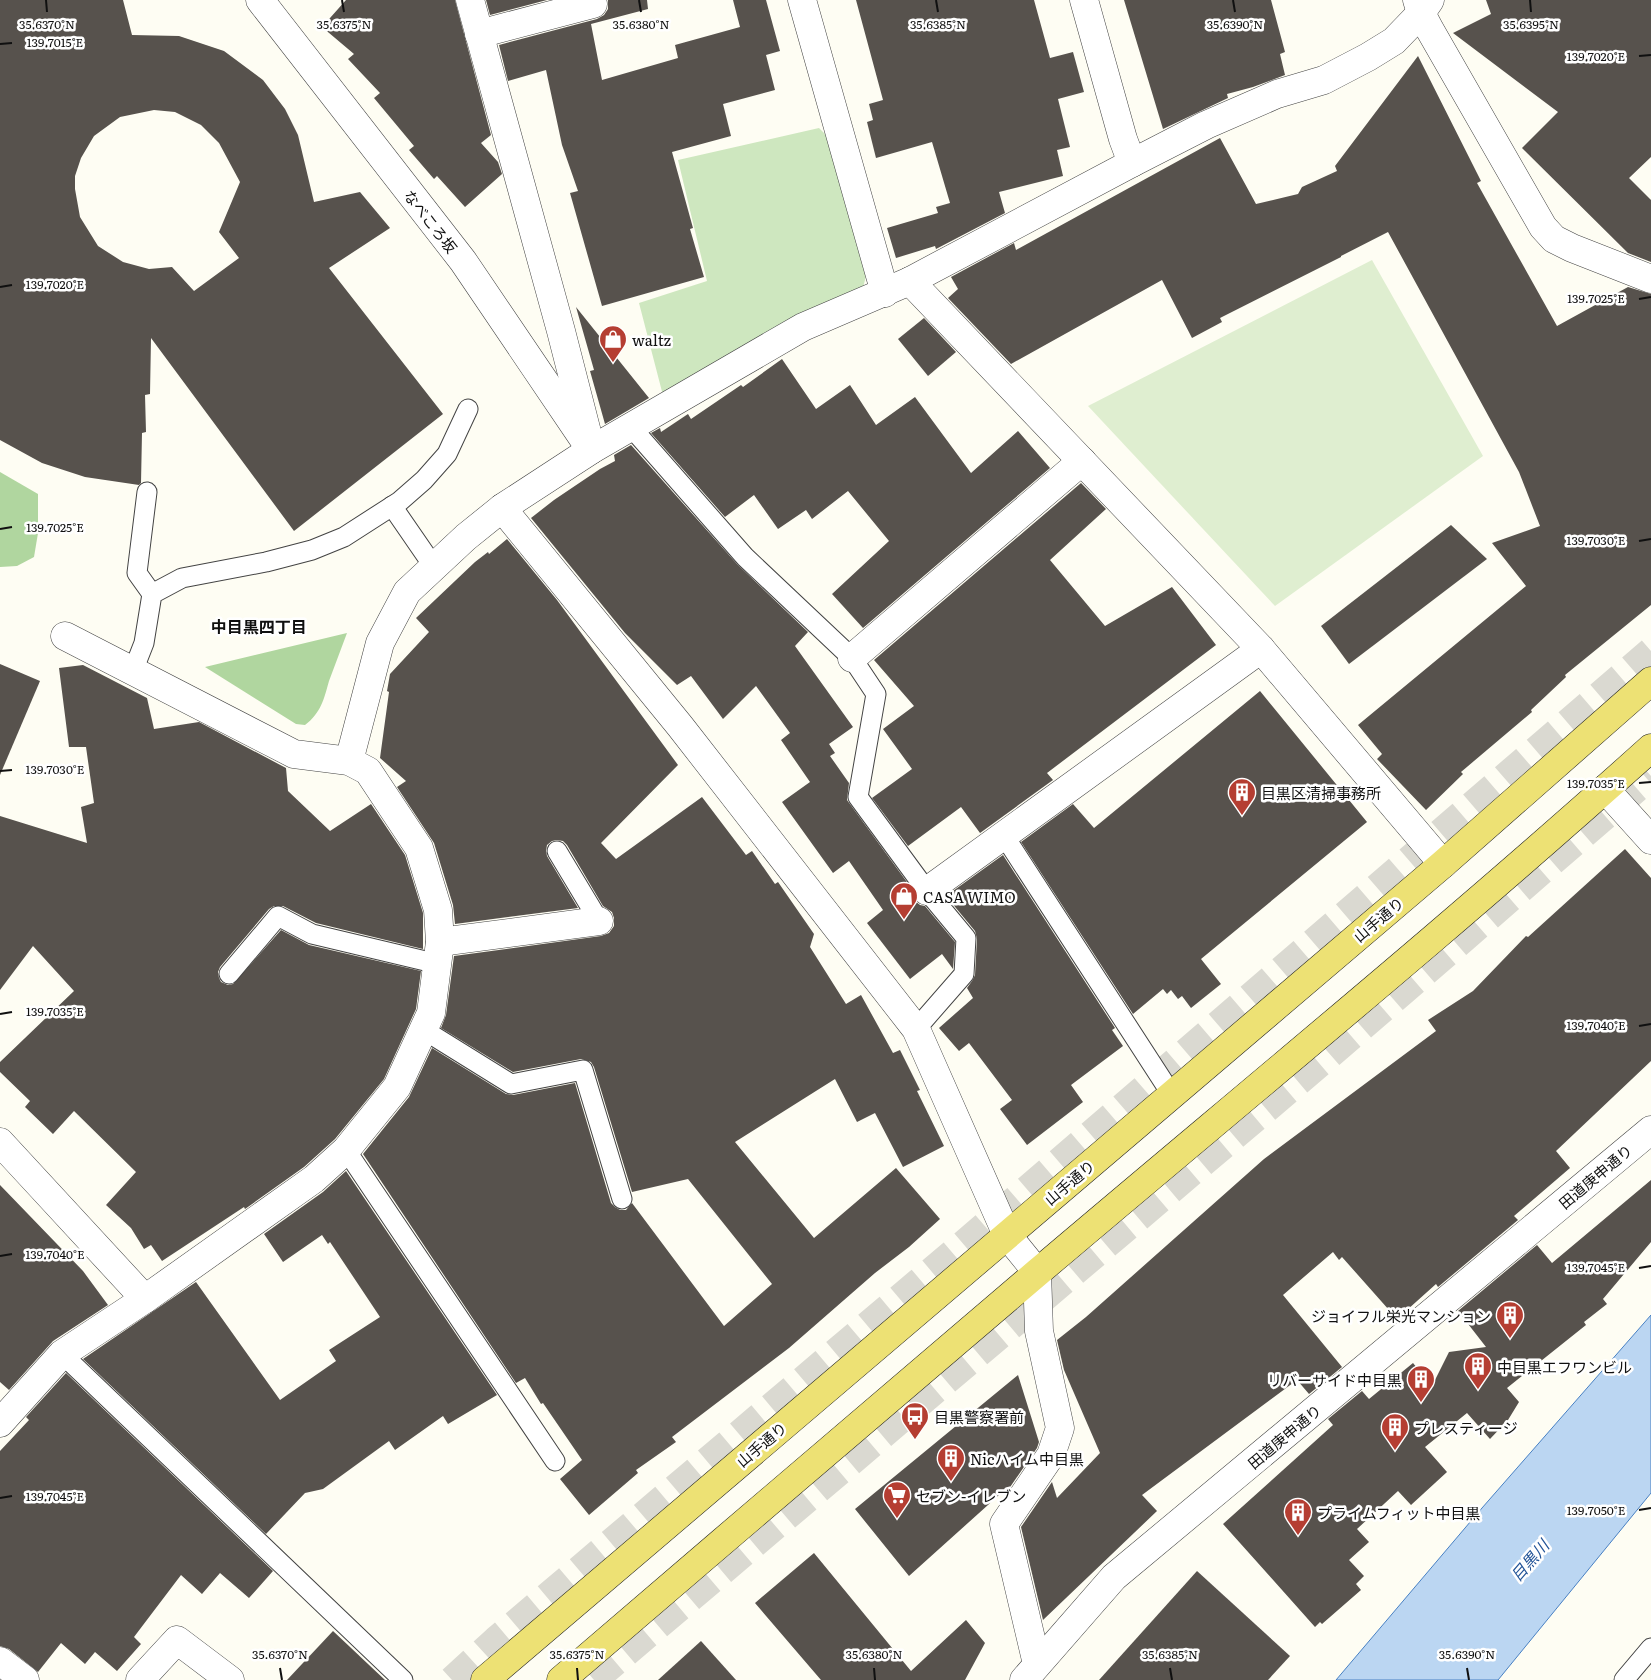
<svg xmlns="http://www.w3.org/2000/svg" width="1651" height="1680" viewBox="0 0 1651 1680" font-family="Literata,'Noto Sans JP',serif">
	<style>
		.green { fill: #cee7bf }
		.forest { fill: #b0d69f }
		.pitch { fill: #dfeed0 }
		.water { fill: #bbd6f2; stroke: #4880c3 }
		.building { fill: #57524d; fill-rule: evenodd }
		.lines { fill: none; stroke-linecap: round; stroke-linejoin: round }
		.motorway-tunnel { stroke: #dad9d1; stroke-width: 28; stroke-dasharray: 28 14; stroke-linecap: butt }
		.service-casing { stroke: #434343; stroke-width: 21 }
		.minor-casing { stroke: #434343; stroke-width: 29 }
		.tertiary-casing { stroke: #434343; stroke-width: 29 }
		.primary-casing { stroke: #212121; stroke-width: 29 }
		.service { stroke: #fff; stroke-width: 19 }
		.minor { stroke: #fff; stroke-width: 28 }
		.tertiary { stroke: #fff; stroke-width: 28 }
		.primary { stroke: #ede174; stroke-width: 28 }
		.ticks { fill: none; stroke: #101010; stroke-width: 2 }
		.labels { text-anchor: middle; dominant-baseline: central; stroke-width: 5; stroke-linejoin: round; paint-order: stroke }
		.street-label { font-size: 15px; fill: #101010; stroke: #fff }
		.poi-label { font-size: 15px; fill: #101010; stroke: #fff; text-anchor: start }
		.neighbourhood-label { font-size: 16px; font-weight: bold; fill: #101010; stroke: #fff }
		.water-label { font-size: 16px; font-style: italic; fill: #225498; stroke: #fff }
		.ticks-label { font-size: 12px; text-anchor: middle; fill: #101010; stroke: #fff; stroke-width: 5; stroke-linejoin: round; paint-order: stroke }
	</style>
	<rect width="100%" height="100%" fill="#fefdf3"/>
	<path class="green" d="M819,128L836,145L866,276L862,292L666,407L639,303L707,281L678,160Z"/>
	<g class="forest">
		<path d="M0,472L38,494V533L34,557L17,566L0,567Z"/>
		<path d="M347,633C341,649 335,665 329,681C324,699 321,713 305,725L296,724L205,667Z"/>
	</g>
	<path class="pitch" d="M1372,260L1483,456L1275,606L1088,406Z"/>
	<path class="water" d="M1651,1315V1493L1498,1680H1336L1482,1508Z"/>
	<g class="building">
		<path d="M0,0H123L132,35L179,36L224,51L263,80L285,109L298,135L314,202L360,192L390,228L329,268L443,414L294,531L151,338L150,394L145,395L146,432L142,433L141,483L139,485L85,477L42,463L0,440ZM154,110L175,112L201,125L219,143L240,182L219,232L239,258L194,291L172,267L149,269L123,262L98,246L80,217L75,189V176L81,158L94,136L120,117Z"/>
		<path d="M346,0H455L491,135L481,143L498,162L502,174L465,207L437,176L434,179L409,150L414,146L374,98L380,93L348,59L354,54L322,27Z"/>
		<path d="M486,0H547L490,15Z"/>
		<path d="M608,0H647L648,9L591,24L602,80L678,58L675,45L740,27L733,0H766L780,51L766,55L775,90L723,104L731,136L672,152L693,228L690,229L704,277L602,306L570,193L578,191L562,145L546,70L508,81L499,45L597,19L604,15L608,9Z"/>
		<path d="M856,0H1034L1050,58L1073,52L1084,92L1058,99L1070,147L1057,150L1063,176L999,192L1005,213L936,249L935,246L896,258L887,228L938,213L936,207L950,203L932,142L876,158L867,122L873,120L869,104L883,100Z"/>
		<path d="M1124,0H1271L1285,52L1280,54L1285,75L1253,87L1227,94L1228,98L1163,129Z"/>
		<path d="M1486,0H1651V157L1629,178L1651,200V262L1628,253L1522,148L1558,112L1453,33L1491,14Z"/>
		<path d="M1418,56L1481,181L1477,183L1557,326L1628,287L1651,294V605L1565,675L1566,677L1531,710L1532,712L1461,772L1463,774L1426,810L1377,759L1382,754L1358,725L1526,586L1492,543L1540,526L1519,472L1388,232L1341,256V257L1220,318L1222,322L1192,338L1162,280L1011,364L948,298L958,289L951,277L1014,243L1016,250L1220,138L1256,204L1298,194L1302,187L1337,171L1335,166Z"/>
		<path d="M576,307L649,398L605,424L590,371L594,370Z"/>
		<path d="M924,318L956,352L928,376L898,339Z"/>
		<path d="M782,359L816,409L850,385L876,425L915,397L971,473L1018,431L1050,468L863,628L832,594L889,541L848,491L812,519L806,510L778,529L754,495L725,517L651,433L660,428L661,432L688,414L691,419L741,385L743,387Z"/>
		<path d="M631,445L737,564L808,632L795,646L853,727L829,744L835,753L830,756L849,783L847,800L912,889L915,901L920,905L925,906L955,942L953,969L942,954L910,979L867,923L883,910L849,861L833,873L782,802L810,782L781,740L790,733L756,686L723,719L691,676L677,685L625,633L531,518L554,500L600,469L615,461L614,455Z"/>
		<path d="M1081,483L1106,509L1050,560L1105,626L1172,587L1216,645L1047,773L1053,780L980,833L961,807L908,846L872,798L912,769L883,729L914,706L874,660Z"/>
		<path d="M1451,525L1487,559L1349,664L1321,626Z"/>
		<path d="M507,539L557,600L678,765L601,843L616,859L702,797L746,855L752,851L775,884L778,882L814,934L810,947L846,1004L861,995L893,1053L900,1050L920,1090L917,1091L944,1146L903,1167L875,1113L857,1122L835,1079L735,1142L814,1238L896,1168L940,1219L909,1247L875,1273L789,1348L672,1437L676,1442L636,1470L638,1473L589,1515L560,1479L582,1460L543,1403L541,1404L525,1378L516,1383L363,1154L409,1097L432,1048L506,1094L513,1095L575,1083L611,1203L615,1207L620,1210H626L632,1203L724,1326L772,1284L688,1179L632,1192L594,1067L591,1062L581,1059L513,1072L441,1028L446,1015L454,956L601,936L609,933L614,926V918L612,912L603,906L567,845L563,841L557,840L552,841L547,845L546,851L547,856L578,908L455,924L453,905L434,843L397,787L406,781L380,758L389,692L387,691L390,674L429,632L416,618L475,562L488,552L489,554Z"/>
		<path d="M0,664L40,681L0,775Z"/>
		<path d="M83,665L147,698L154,729L199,722L286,768L288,791L330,831L371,804L405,855L423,913V949L316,923L283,906H274L269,909L220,967L218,972L219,978L221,982L228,985L233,984L281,930L309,945L421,971L416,1009L384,1079L335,1139L304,1167L245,1209L244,1207L162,1261L151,1245L144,1249L131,1228L106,1205L136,1172L74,1111L53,1134L25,1107L30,1101L0,1072V1062L74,991L33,946L0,990V816L87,843L81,807L94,803L86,747H69L59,668Z"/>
		<path d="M1260,691L1367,822L1201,959L1221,984L1191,1008L1182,996L1178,999L1171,990L1167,994L1163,989L1133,1014L1021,842L1073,804L1094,828Z"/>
		<path d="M1625,849L1651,878V1061L1556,1151L1570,1168L1514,1216L1518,1220L1438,1287L1436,1284L1397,1319L1342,1257L1339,1260L1333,1252L1283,1295L1342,1367L1309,1394L1297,1380L1142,1495L1157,1511L1043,1620L1021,1527L1052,1482L1057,1498L1100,1453L1064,1370L1057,1340L1086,1317L1264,1159L1436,1031L1428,1020L1473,991L1526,936L1528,937Z"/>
		<path d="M1003,855L1115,1028L1112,1030L1123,1046L1071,1085L1083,1102L1027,1145L1000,1109L1012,1100L969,1043L959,1051L939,1028L973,998L967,988L972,981L975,975L977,939L975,931L946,896Z"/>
		<path d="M346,1171L497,1395L448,1424L443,1416L395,1450L389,1441L323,1489L305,1493L266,1534L83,1359L196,1282L280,1400L336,1361L329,1350L380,1317L330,1242L328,1244L322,1235L283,1262L264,1234L323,1192Z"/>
		<path d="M1651,1180V1242L1603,1299L1607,1304L1584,1322L1586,1325L1507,1388L1519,1402L1508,1420L1490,1439L1467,1413L1425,1447L1447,1472L1411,1505L1398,1491L1357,1529L1369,1542L1349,1560L1364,1576L1356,1584L1361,1590L1322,1624L1320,1622L1315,1627L1223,1524L1333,1425L1328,1419L1362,1391L1369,1399L1413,1363L1432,1386L1449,1352L1486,1347L1458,1311L1537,1245L1552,1263Z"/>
		<path d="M0,1185L83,1271L108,1305L53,1341L9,1390L0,1382Z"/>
		<path d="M66,1373L273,1571L249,1598L220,1573L202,1594L181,1575L134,1637L141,1644L117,1671L95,1652L85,1664L61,1643L38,1672L9,1649L0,1646V1451L29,1420L26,1417Z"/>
		<path d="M1018,1375L1039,1442L1037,1448L1008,1490V1487L909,1576L855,1509Z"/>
		<path d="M814,1553L911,1671L966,1620L985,1643L965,1680H821L755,1603Z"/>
		<path d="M1197,1571L1290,1656L1268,1680H1099Z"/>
		<path d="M333,1631L385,1680H287Z"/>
		<path d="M701,1641L736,1680H658Z"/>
	</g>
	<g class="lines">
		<g class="motorway-tunnel">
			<path d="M452,1680L496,1640L973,1236L1651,651"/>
			<path d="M594,1680L1325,1059L1651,776"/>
		</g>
		<g class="service-casing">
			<g id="service">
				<path d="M631,427L745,557L852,658L876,694L858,797L927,891L966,938L964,974L916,1029"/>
				<path d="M147,492L137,573L152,594"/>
				<path d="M392,506L434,567"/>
				<path d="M133,671L144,643L152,594L182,578L266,562L312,550L344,537L400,501L424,480L447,454L468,409"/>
				<path d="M1003,834L1172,1095"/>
				<path d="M557,851L599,921"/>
				<path d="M229,974L278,916L312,934L438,964"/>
				<path d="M424,1030L511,1084L583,1070L622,1199"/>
				<path d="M346,1150L555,1461"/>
				<path d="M62,1354L403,1680"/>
				<path d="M1624,1680L1651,1648"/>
			</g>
		</g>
		<g class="minor-casing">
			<g id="minor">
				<path d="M470,0L561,331L591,448"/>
				<path d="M802,0L885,293"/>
				<path d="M1084,0L1123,139L1132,163"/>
				<path d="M1417,0L1421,13L1430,30L1543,227L1554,239L1572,248L1651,279"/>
				<path d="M479,34L593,4"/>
				<path d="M910,281L1261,649L1443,864"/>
				<path d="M502,508L680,726L916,1029L1007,1235L1037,1272L1039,1331L1060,1428L1051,1455L1004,1524L1037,1664"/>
				<path d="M852,658L1082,461"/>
				<path d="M349,761L380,643L407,592L466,537L502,508L591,450L803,327L910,281L1132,163L1206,125L1277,94L1324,80L1368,57L1394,41L1421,13L1430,0"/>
				<path d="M1605,789L1651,840"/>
				<path d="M927,891L1261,649"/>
				<path d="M440,942L599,921"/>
				<path d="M0,1142L145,1299"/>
				<path d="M0,1423L62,1354L145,1299L314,1179L346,1150L397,1087L431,1013L440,942L438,910L419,848L368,771L349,761L294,754L65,636"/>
				<path d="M0,1661L25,1680"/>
				<path d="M140,1680L177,1640L230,1680"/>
				<path d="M1024,1680L1114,1577L1651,1130"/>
			</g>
		</g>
		<g class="tertiary-casing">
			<path id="tertiary" d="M260,0L463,261L591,450"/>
		</g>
		<g class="primary-casing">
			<g id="primary">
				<path d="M485,1680L1443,864L1651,681"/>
				<path d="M561,1680C720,1544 878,1407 1038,1272C1243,1098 1451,928 1651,748"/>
			</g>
		</g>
		<use href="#service" class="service"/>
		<use href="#minor" class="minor"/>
		<use href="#tertiary" class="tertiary"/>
		<use href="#primary" class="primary"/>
	</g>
	<path class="ticks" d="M46,0L47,12M342,0L344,12M639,0L641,12M936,0L938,12M1233,0L1235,12M1530,0L1531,12M0,44L12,43M1639,56L1651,55M0,287L12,285M1639,299L1651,297M0,529L12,527M1639,541L1651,539M0,771L12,770M1639,783L1651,782M0,1014L12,1012M1639,1026L1651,1024M0,1256L12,1254M1639,1268L1651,1266M0,1498L12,1496M1639,1510L1651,1508M280,1668L282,1680M577,1668L578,1680M874,1668L875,1680M1170,1668L1172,1680M1467,1668L1469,1680"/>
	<defs>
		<g id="shop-pin" transform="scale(1.4375)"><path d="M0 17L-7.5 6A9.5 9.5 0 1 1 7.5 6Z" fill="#b53e32" stroke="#fff"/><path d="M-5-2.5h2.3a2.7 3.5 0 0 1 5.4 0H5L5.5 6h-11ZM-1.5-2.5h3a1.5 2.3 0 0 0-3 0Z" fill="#fff"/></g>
		<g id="building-pin" transform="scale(1.4375)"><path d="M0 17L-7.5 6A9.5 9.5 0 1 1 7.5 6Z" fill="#b53e32" stroke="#fff"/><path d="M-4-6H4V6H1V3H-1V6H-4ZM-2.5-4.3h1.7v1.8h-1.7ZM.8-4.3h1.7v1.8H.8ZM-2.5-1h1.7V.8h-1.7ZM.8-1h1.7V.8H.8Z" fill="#fff"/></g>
		<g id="bus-pin" transform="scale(1.4375)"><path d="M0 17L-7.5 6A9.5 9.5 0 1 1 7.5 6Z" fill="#b53e32" stroke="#fff"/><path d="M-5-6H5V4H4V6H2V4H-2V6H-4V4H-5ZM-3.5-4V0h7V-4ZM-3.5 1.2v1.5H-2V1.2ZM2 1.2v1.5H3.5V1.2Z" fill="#fff"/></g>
		<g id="supermarket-pin" transform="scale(1.4375)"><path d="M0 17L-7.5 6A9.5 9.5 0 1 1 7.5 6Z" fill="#b53e32" stroke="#fff"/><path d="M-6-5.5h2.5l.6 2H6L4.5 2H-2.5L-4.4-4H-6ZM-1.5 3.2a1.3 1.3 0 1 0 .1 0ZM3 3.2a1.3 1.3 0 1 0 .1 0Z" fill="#fff"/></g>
	</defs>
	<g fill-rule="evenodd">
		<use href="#shop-pin" x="613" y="339"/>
		<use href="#building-pin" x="1242" y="792"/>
		<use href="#shop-pin" x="904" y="896"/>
		<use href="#building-pin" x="1510" y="1315"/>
		<use href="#building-pin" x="1478" y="1366"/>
		<use href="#building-pin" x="1421" y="1379"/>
		<use href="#bus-pin" x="915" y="1416"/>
		<use href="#building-pin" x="1395" y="1427"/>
		<use href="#building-pin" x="951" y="1458"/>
		<use href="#supermarket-pin" x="897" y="1495"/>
		<use href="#building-pin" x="1298" y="1512"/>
	</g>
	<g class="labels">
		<g class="street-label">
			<text transform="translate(431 221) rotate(52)">なべころ坂</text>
			<text transform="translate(1378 919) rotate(-40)">山手通り</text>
			<text transform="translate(1595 1176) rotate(-40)">田道庚申通り</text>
			<text transform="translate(1069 1182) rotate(-40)">山手通り</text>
			<text transform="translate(1284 1436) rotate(-40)">田道庚申通り</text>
			<text transform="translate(761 1444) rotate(-40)">山手通り</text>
		</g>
		<g class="poi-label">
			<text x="632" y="339">waltz</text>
			<text x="1261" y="792">目黒区清掃事務所</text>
			<text x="923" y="896">CASA WIMO</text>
			<text x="1491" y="1315" text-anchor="end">ジョイフル栄光マンション</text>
			<text x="1497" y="1366">中目黒エフワンビル</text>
			<text x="1402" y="1379" text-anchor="end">リバーサイド中目黒</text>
			<text x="934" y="1416">目黒警察署前</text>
			<text x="1414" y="1427">プレスティージ</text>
			<text x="970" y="1458">Nicハイム中目黒</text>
			<text x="916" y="1495">セブン-イレブン</text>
			<text x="1317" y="1512">プライムフィット中目黒</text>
		</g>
		<g class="neighbourhood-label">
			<text x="259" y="626">中目黒四丁目</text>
		</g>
		<g class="water-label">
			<text transform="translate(1529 1560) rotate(-49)">目黒川</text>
		</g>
	</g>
	<g class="ticks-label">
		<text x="47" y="29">35.6370°N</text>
		<text x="344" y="29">35.6375°N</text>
		<text x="641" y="29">35.6380°N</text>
		<text x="938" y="29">35.6385°N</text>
		<text x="1235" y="29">35.6390°N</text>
		<text x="1531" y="29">35.6395°N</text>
		<text x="55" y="47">139.7015°E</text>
		<text x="1596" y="61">139.7020°E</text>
		<text x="55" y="289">139.7020°E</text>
		<text x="1596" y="303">139.7025°E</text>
		<text x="55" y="532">139.7025°E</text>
		<text x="1596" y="545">139.7030°E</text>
		<text x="55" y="774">139.7030°E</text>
		<text x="1596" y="788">139.7035°E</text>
		<text x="55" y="1016">139.7035°E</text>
		<text x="1596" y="1030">139.7040°E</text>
		<text x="55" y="1259">139.7040°E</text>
		<text x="1596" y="1272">139.7045°E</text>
		<text x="55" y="1501">139.7045°E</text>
		<text x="1596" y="1515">139.7050°E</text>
		<text x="280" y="1659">35.6370°N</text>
		<text x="577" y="1659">35.6375°N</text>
		<text x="874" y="1659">35.6380°N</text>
		<text x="1170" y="1659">35.6385°N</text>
		<text x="1467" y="1659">35.6390°N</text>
	</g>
</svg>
